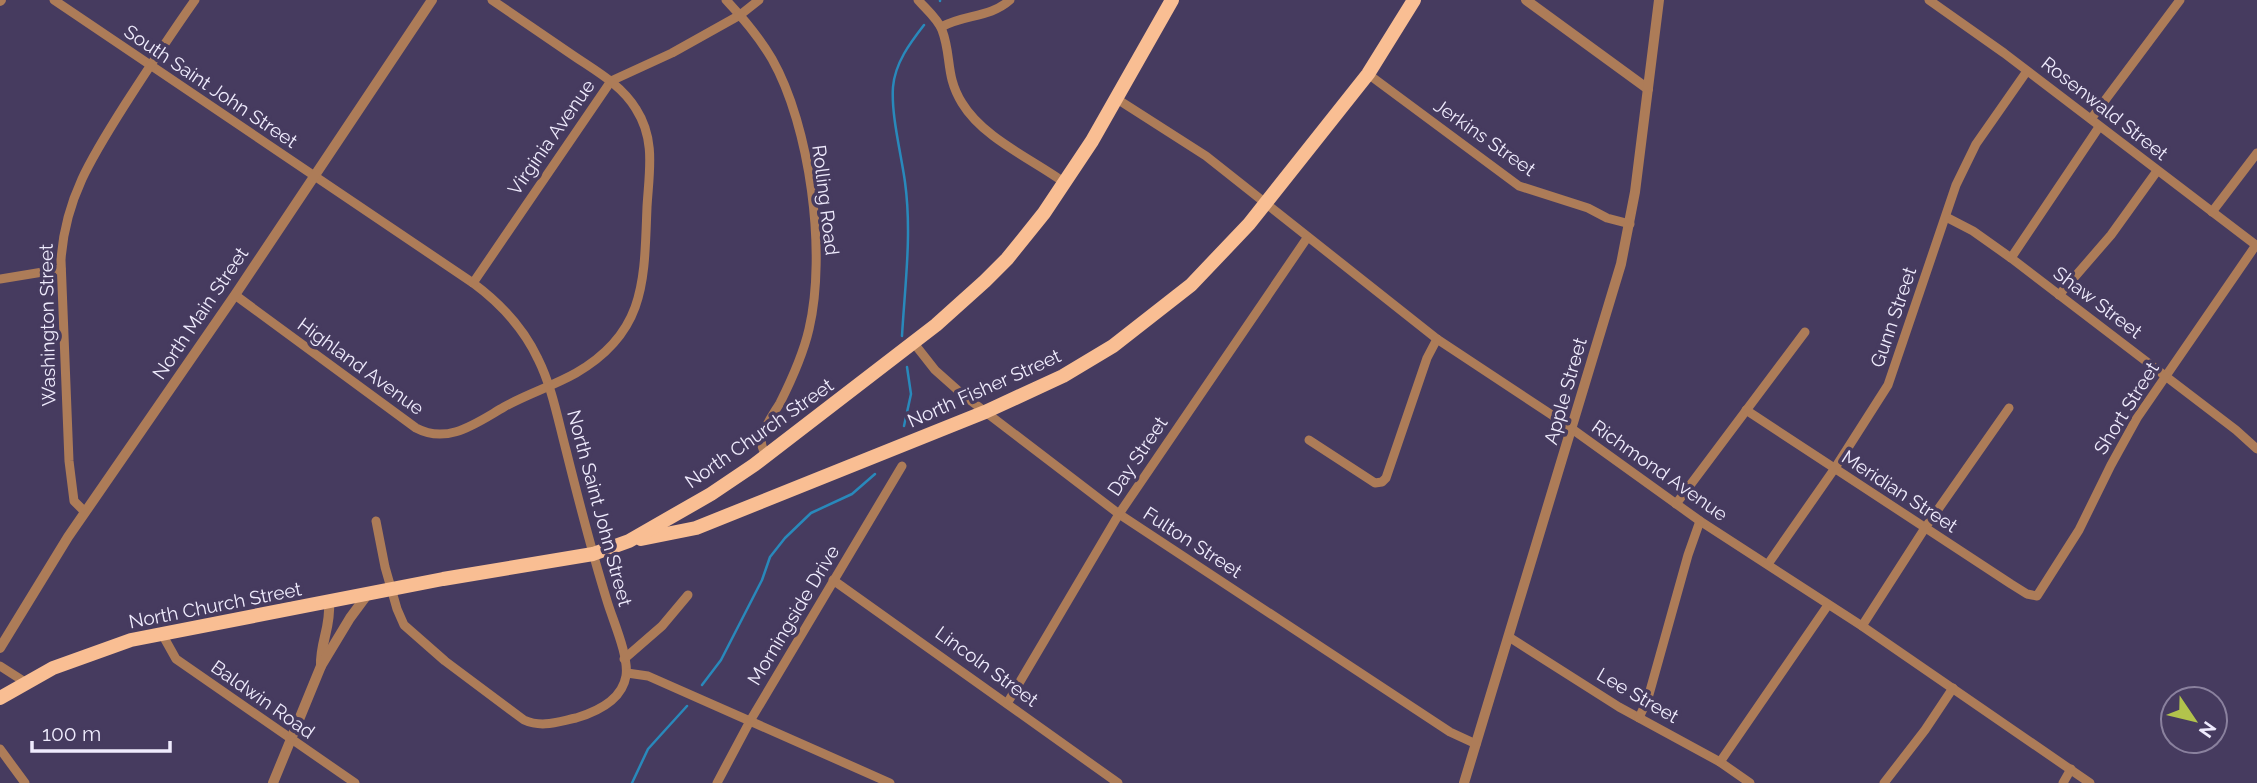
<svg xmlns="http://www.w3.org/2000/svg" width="2257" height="783" viewBox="0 0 2257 783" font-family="Raleway,sans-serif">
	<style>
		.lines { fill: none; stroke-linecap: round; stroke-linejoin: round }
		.stream { stroke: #2989bb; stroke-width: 2.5 }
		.minor { stroke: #ad7c58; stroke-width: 9 }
		.tertiary { stroke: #ad7c58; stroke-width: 10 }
		.primary { stroke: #f9be93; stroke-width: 14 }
		.labels { text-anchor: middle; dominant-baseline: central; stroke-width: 7; stroke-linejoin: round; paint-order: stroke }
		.street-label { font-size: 19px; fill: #efebfd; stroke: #463b5f }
	</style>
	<rect width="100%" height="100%" fill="#463b5f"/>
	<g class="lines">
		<g class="stream">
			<path d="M940,1V0"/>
			<path d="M902,336C905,284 912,234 905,182C901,153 891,115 893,87C895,63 910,43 924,25"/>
			<path d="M904,426L911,394L907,367"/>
			<path d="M702,685L721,660L762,580L770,557L785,538L811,513L852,494L875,474"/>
			<path d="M632,783L648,749L687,706"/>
		</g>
		<g class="minor">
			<path d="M54,0L473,283C500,303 524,329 538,359C552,387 558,420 566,450C579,502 592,553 608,604C614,623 629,657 626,676C622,700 596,712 576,718C557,722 542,728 524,720L445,661L404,625L397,609L385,567L376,521"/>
			<path d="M726,0C743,18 759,37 772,59C810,126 827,253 809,329C803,355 792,379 780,403C774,413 766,424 762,436C760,444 763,449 766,456"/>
			<path d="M918,0C926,9 938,19 942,30C952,56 945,76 962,103C983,138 1032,159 1065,183"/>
			<path d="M1929,0L2004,53L2257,246"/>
			<path d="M941,27C964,14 990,18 1010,0"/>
			<path d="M1368,74L1519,186L1588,208L1607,218L1630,224"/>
			<path d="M1117,99L1206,156L1437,339L1561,421L1700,521L1862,626L2090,783"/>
			<path d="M2091,119L2180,0"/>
			<path d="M2212,212L2257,153"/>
			<path d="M1946,217L1973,231L2011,258L2236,430L2257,449"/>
			<path d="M2011,258L2099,127"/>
			<path d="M0,279L61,269"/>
			<path d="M473,283L611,81L672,53L740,15L759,0"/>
			<path d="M235,295L416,428C448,445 476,423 504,407C527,394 553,386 576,373C647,332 644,279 647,207C649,172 656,140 636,109C621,84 594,70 571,54C545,36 518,18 492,0"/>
			<path d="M2059,295L2111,235L2157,171"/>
			<path d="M913,342L935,370L962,394L1119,514L1450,732L1476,744"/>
			<path d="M1746,410L2011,584L2027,594L2037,596L2079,530L2111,465L2137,418L2256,245"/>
			<path d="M1309,440L1375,483L1382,482L1386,478L1427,358L1437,339"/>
			<path d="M1676,504L1805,332"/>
			<path d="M85,512L74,501L69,461L61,260C65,198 93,155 126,103C148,69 171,34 195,0"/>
			<path d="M1768,564L1835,468L1888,385L1956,185L1976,144L2027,71"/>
			<path d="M833,580L1118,783"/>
			<path d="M1862,626L1925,528L2009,408"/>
			<path d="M162,634L176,659L355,783"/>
			<path d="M1509,637L1619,707L1720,762L1750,783"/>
			<path d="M624,659L662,626L688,595"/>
			<path d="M0,666L25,682"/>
			<path d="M627,673L648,676L890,783"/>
			<path d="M1008,702L1119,514L1307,238"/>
			<path d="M1639,718L1648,698L1688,555L1700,521"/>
			<path d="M0,749L25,783"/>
			<path d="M1720,762L1828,605"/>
			<path d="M717,783L750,721L902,466"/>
			<path d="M1884,783L1925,730L1953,688"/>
			<path d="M2063,783L2071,769"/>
		</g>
		<g class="tertiary">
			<path d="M1526,0L1648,89"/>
			<path d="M0,1L1,0"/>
			<path d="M0,648L68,537L235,295L432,0"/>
			<path d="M321,666C320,642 331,628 329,602"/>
			<path d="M273,783L321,666L350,618L367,595"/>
			<path d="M1464,783L1621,264L1635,192L1659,0"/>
		</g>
		<g class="primary">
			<path d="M641,539L696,528L985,412L1063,376L1113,346L1191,285L1249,224L1368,74L1414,0"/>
			<path d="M0,698L53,668L131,640L443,579L593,554L629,541L711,494L754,465L936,325L985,281L1007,259L1044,213L1092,141L1172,0"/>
		</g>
	</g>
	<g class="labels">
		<g class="street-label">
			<text transform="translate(211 86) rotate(34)">South Saint John Street</text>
			<text transform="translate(2105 108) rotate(38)">Rosenwald Street</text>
			<text transform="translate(551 137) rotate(-55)">Virginia Avenue</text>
			<text transform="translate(1485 137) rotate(35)">Jerkins Street</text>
			<text transform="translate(826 200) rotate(83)">Rolling Road</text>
			<text transform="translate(2098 302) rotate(37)">Shaw Street</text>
			<text transform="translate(200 313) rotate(-56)">North Main Street</text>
			<text transform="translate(1893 317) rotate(-71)">Gunn Street</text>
			<text transform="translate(47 325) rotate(-91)">Washington Street</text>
			<text transform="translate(361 366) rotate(36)">Highland Avenue</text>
			<text transform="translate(984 388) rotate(-24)">North Fisher Street</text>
			<text transform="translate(1565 391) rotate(-74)">Apple Street</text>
			<text transform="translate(2126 408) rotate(-58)">Short Street</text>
			<text transform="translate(759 433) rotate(-35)">North Church Street</text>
			<text transform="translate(1137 456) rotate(-56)">Day Street</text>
			<text transform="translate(1660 470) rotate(35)">Richmond Avenue</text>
			<text transform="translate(1900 491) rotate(33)">Meridian Street</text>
			<text transform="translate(600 508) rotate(75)">North Saint John Street</text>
			<text transform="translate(1193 542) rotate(33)">Fulton Street</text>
			<text transform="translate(215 605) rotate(-11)">North Church Street</text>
			<text transform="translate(793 615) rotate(-59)">Morningside Drive</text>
			<text transform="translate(987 666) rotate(36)">Lincoln Street</text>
			<text transform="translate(1638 695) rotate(30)">Lee Street</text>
			<text transform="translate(263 699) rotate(35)">Baldwin Road</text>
		</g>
	</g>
	<g transform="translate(2194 720) rotate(125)"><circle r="33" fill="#463b5f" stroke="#8a819e" stroke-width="2"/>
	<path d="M0-5L12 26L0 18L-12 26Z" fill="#b2c34c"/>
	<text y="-10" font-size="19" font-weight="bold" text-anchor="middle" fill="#efebfd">N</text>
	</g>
	<path d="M32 741v10h138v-10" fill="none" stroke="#efebfd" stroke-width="3.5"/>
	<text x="42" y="741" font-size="21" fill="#efebfd" stroke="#463b5f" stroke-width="5" paint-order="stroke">100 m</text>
</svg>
